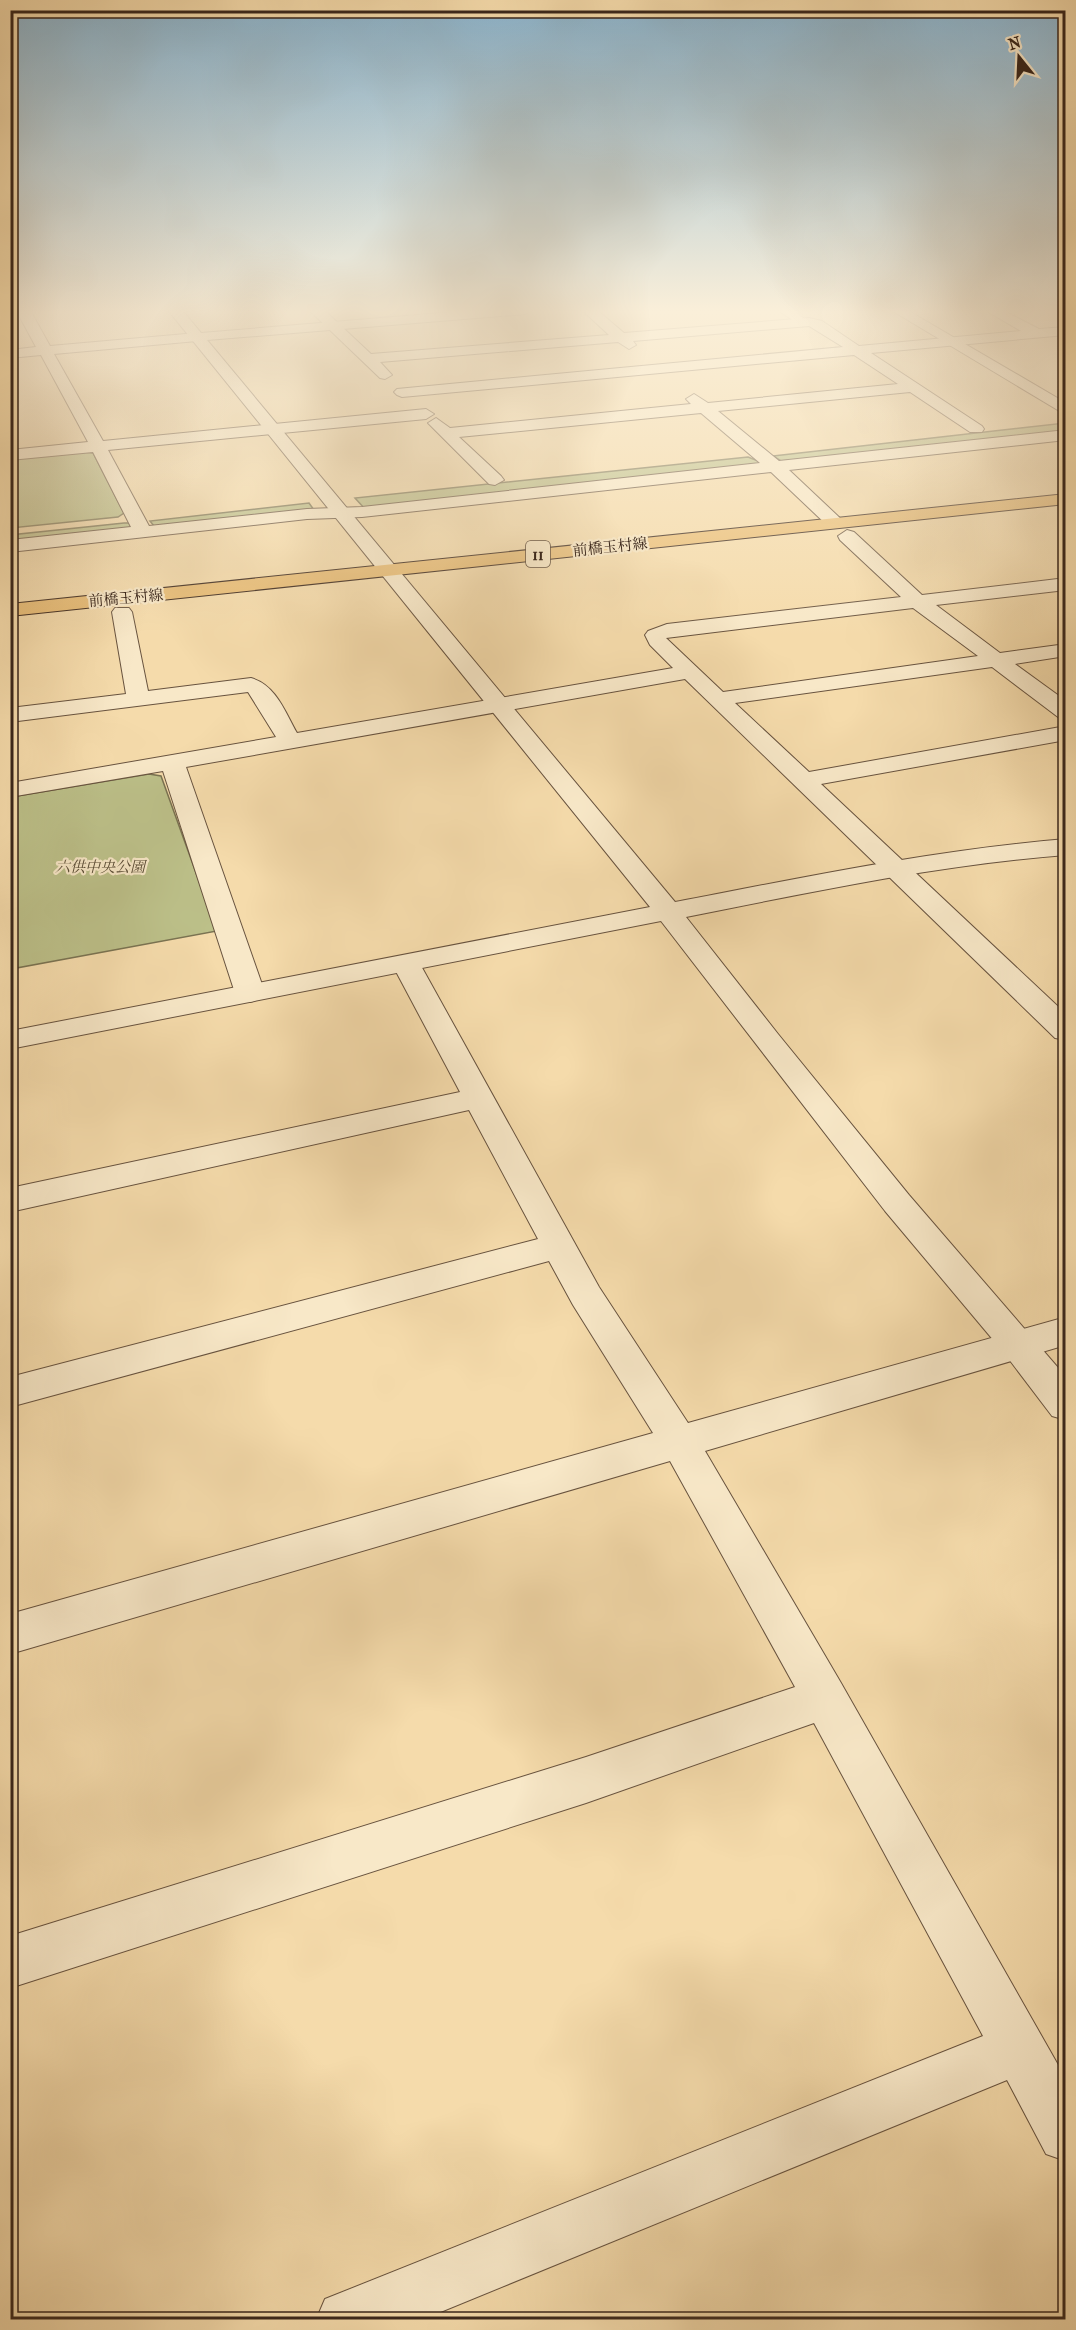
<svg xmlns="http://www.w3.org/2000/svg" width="1076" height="2330" viewBox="0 0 1076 2330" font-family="'IM FELL French Canon','Noto Serif JP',serif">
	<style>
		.green { fill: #bcc089; stroke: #7a7352; stroke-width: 1.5 }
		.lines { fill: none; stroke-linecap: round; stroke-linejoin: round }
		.pedestrian-casing { stroke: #68533f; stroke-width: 2 }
		.minor-casing { stroke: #68533f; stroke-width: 2 }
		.tertiary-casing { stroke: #68533f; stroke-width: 2 }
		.primary-casing { stroke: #39261b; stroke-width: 2 }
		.pedestrian { fill: #f8e8c8; fill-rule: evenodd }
		.minor { fill: #f8e8c8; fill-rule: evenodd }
		.tertiary { fill: #f8e8c8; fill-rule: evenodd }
		.primary { fill: #eabe76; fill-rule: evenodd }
		.labels { text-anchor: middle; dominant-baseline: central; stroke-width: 4.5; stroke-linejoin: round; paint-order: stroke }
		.far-street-label { font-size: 15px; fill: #39261b; stroke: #f8e8c8 }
		.far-park-label { font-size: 15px; font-style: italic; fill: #5a4c36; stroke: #f8e8c8 }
		.shield { fill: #f8e8c8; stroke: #72604f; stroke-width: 1.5 }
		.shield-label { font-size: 16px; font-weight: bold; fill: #39261b }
	</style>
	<rect width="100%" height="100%" fill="#f5dbab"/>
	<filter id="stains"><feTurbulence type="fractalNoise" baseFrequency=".00333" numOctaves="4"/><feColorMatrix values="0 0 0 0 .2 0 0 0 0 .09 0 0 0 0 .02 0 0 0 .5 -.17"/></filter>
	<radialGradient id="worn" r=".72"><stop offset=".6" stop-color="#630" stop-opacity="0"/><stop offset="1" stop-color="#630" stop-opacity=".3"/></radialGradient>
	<g class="green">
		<path d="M1065,423V433L781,461L773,456Z"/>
		<path d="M84,452L93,453L124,513L118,517L11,528V459Z"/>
		<path d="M748,457L763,463L365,509L355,498Z"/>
		<path d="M309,503L314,510L154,526L150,521Z"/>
		<path d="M124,523H131L132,528L11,543L10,535Z"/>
		<path d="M149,774L161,776L217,931L11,969V797Z"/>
	</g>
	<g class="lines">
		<g class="pedestrian-casing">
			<path id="pedestrian" d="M778,310H793L808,322L801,326Z"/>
		</g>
		<g class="minor-casing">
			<g id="minor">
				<path d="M16,310H30L50,346L197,333L204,337L197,341L54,354L103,441L426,409L434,414L426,419L108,450L149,526L307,509L362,507L760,463L701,413L459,437L501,476L504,480L495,485L489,484L428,423L436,418L450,428L691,404L686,399L694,394L708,403L898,384L854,355L402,397L397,395L394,392L397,389L843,347L809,326L633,341L636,345L629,349L618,342L380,362L392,375L385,379L380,378L309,310H324L371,354L609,335L582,310H597L624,333L809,318L822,321L859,346L1021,331L985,310H1002L1039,329L1066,327V335L871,353L982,426L984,429L982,432H970L910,392L718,411L779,461L1066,430V440L789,470L841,519L844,523L841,527H829L771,472L362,517L307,519L10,552V540L131,527L93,452L10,460V450L88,442L41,355L10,358V350L36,347Z"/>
				<path d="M847,530L854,532L922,595L1066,578V590L936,605L1000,653L1066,644V656L1015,664L1066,701V719L1058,717L992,667L735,703L809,772L1066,726V740L821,784L1066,1014V1040L1055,1038L685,679L186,767L265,993L260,999L250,1002L240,999L235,993L163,771L10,797V783L276,737L248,692L10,722V708L126,694L112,612L115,608H129L132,612L148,691L251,678C276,685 285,712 297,733L673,668L650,645L645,635L648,631L667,624L901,597L840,540L838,536ZM913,608L978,656L723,692L666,638Z"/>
				<path d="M406,955L416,958L420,964L599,1287L688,1423L1066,1317V1345L705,1451L841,1683L1066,2079V2161L1046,2154L1007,2080L421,2320H316L325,2299L983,2036L814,1723L586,1803L10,1988V1936L586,1757L795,1687L670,1461L10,1654V1614L653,1433L573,1305L549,1261L10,1407V1377L538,1239L469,1110L10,1212V1188L460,1092L392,964L396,958Z"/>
			</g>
		</g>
		<g class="tertiary-casing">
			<g id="tertiary">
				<path d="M168,310H182L201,333L478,310H532L525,314L207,340L675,902C805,877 933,850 1066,839V855C937,865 812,892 686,917L778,1034L909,1195L1066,1377V1420L1052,1416L1005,1354L885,1211L661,921L10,1049V1031L650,907Z"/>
				<path d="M891,310H907L1066,403V415Z"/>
			</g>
		</g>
		<g class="primary-casing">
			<path id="primary" d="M1066,494V504L10,616V604Z"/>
		</g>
		<use href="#pedestrian" class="pedestrian"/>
		<use href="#minor" class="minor"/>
		<use href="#tertiary" class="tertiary"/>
		<use href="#primary" class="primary"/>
	</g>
	<linearGradient id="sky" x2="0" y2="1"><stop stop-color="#8ab6d2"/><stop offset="0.49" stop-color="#faefd9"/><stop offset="1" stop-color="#faefd9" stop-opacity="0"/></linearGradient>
	<rect width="1076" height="636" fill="url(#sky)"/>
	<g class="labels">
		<g class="far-street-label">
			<text transform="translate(610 547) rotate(-6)">前橋玉村線</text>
			<text transform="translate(126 598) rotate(-5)">前橋玉村線</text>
		</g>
		<g class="far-park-label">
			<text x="100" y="867">六供中央公園</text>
		</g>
		<rect class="shield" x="526" y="541" width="24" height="26" rx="4.5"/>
		<g class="shield-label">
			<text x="538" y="554">11</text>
		</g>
	</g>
	<rect width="1076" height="2330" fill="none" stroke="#f5dbab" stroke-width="36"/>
	<rect x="12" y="12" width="1052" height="2306" fill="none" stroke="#39261b" stroke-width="3"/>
	<rect x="18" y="18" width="1040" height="2294" fill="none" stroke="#39261b" stroke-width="1.5"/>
	<g transform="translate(1019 57) rotate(342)" stroke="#f8e8c8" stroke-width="4.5" paint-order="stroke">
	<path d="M0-4.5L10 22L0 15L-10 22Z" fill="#39261b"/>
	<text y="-9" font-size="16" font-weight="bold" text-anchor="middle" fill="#39261b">N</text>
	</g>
	<rect width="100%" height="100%" filter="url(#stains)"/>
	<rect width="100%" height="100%" fill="url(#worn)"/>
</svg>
